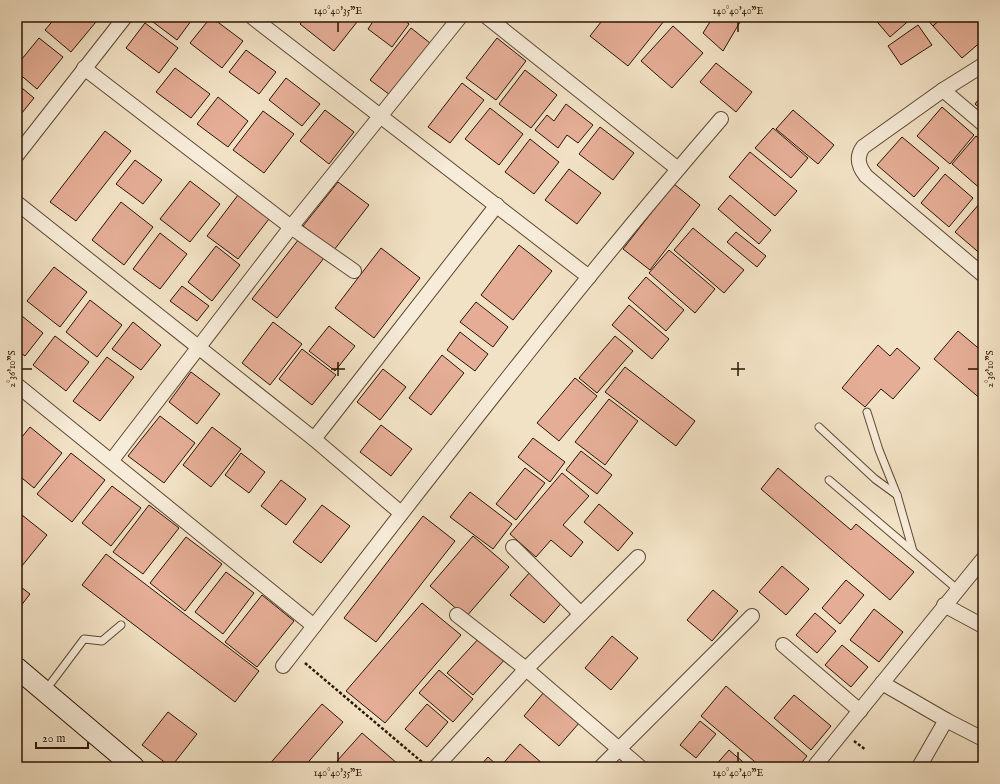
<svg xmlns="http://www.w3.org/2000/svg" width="1000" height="784" viewBox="0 0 1000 784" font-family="'IM FELL English',serif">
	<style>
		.building { fill: #e5ad96; stroke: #2c1404 }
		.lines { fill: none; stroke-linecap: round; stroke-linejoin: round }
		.lane-casing { stroke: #5e4834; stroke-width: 9 }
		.street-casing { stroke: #5e4834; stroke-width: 16 }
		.secondary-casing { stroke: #2c1404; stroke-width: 22 }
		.path { stroke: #2c1404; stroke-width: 2.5; stroke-dasharray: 3 2; stroke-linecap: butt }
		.lane { stroke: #f7ecd9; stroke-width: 7 }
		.street { stroke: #f7ecd9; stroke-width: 14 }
		.secondary { stroke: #f7ecd9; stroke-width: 20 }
		.ticks { fill: none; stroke: #2c1404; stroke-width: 1.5 }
		.neatline { fill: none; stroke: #2c1404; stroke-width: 1.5 }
		.ticks-label { font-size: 10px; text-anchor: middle; fill: #2c1404 }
	</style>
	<rect width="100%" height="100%" fill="#f2e2c5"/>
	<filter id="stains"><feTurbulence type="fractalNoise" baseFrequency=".005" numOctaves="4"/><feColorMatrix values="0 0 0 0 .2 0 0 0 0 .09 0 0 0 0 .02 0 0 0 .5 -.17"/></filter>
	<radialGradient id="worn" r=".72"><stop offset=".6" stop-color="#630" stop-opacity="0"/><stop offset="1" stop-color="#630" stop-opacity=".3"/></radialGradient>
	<g class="building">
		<path d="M56,17H100L71,52L45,30Z"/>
		<path d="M150,17H194L177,40L149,19Z"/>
		<path d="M211,17L243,41L222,68L190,43Z"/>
		<path d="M306,17H361L334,51L300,24Z"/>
		<path d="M376,17H400L409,24L392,47L368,29Z"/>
		<path d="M416,17H425L422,22Z"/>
		<path d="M605,17H659L664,21L628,66L590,36Z"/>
		<path d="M713,17H743L723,51L703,33Z"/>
		<path d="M873,17H913L890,37Z"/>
		<path d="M925,17H943L933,26Z"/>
		<path d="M943,17H976L983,24V40L962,58L933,26Z"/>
		<path d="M145,23L178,48L159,73L126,48Z"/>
		<path d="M918,25L932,45L901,65L888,46Z"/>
		<path d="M673,26L703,53L672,88L641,61Z"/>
		<path d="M411,28L430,43L390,95L370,80Z"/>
		<path d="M39,38L63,57L37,89L17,72V65Z"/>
		<path d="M497,38L526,61L496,100L466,78Z"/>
		<path d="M246,50L276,72L259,94L229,72Z"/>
		<path d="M716,63L752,92L736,112L700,82Z"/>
		<path d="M175,68L210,94L191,118L156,92Z"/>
		<path d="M525,70L557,95L531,128L499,104Z"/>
		<path d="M286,78L320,104L302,126L269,100Z"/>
		<path d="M462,83L484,100L450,143L428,127Z"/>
		<path d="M17,84L34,98L17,119Z"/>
		<path d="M983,94V111L975,104Z"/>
		<path d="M218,97L248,121L228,147L197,124Z"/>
		<path d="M566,104L593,125L578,143L567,135L558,148L535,130L547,115L554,121Z"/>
		<path d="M942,107L974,135L950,164L917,136Z"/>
		<path d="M490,108L523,134L499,165L465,139Z"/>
		<path d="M325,110L354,132L329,164L300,141Z"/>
		<path d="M793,110L834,145L818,164L776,129Z"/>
		<path d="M263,111L294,134L264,173L233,150Z"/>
		<path d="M600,127L634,153L613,180L579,154Z"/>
		<path d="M773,128L808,158L791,178L755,148Z"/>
		<path d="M105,131L131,151L76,221L50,202Z"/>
		<path d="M976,136L983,142V191L952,164Z"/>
		<path d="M902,137L939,168L914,197L877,165Z"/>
		<path d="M530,139L559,162L534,194L505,172Z"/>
		<path d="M750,152L797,191L775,216L729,177Z"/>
		<path d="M135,160L162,180L143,204L116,184Z"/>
		<path d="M569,169L601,193L577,224L545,200Z"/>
		<path d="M945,174L973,198L949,227L921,203Z"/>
		<path d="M190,181L220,204L190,242L160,219Z"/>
		<path d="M338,182L369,205L334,250L303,226Z"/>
		<path d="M674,184L700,205L650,270L623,249Z"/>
		<path d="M238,195L269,219L238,259L207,236Z"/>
		<path d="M730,195L771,230L759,244L718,209Z"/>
		<path d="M121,202L153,227L124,265L92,240Z"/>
		<path d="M980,203L983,206V256L955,232Z"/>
		<path d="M693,228L744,270L724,293L674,250Z"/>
		<path d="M736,232L766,256L757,267L727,242Z"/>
		<path d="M160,233L187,254L160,289L133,269Z"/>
		<path d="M299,239L324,258L277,318L252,299Z"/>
		<path d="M519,245L552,271L513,320L481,295Z"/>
		<path d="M216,246L240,265L212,301L188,282Z"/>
		<path d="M381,248L420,278L374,338L335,308Z"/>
		<path d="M669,250L715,289L695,313L649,273Z"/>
		<path d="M54,267L87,292L60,327L27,301Z"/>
		<path d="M646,277L684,310L666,331L628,298Z"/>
		<path d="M182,286L209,306L197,321L170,301Z"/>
		<path d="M90,300L122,325L97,357L66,332Z"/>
		<path d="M476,302L508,327L493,347L460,322Z"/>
		<path d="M629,305L669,339L652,359L612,325Z"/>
		<path d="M17,312L43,333L25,356L17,350Z"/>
		<path d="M133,322L161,345L141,370L112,349Z"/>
		<path d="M273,322L302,344L270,385L242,363Z"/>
		<path d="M329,326L355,346L335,371L309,351Z"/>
		<path d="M958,331L983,352V401L934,359Z"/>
		<path d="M460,332L488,354L475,371L447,350Z"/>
		<path d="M55,336L89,362L66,391L33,365Z"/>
		<path d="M615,336L633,351L597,393L579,378Z"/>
		<path d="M878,345L890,356L897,348L920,368L893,399L881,389L865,407L842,388Z"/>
		<path d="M302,349L336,375L312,405L279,379Z"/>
		<path d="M442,355L464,373L431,415L409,398Z"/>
		<path d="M107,357L134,377L100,421L73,401Z"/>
		<path d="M625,367L695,421L676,446L605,392Z"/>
		<path d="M383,369L406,387L380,420L357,402Z"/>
		<path d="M191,372L220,394L197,424L169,402Z"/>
		<path d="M575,378L597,396L559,441L537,423Z"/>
		<path d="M609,399L638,421L605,465L575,442Z"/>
		<path d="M160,416L195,443L164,483L128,456Z"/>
		<path d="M381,425L412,449L391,476L360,452Z"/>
		<path d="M30,427L62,453L34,488L17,474V443Z"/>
		<path d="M212,427L241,449L211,487L183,465Z"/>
		<path d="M533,438L565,462L550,482L518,457Z"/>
		<path d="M581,451L612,475L597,494L566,470Z"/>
		<path d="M71,453L105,480L72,522L37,494Z"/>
		<path d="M241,453L265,472L249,493L225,475Z"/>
		<path d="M525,468L545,483L516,520L496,504Z"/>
		<path d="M778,468L851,530L856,524L914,572L890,600L761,489Z"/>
		<path d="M562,473L589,496L563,525L583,542L571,557L551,540L536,557L510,534Z"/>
		<path d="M281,480L306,499L286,525L261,506Z"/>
		<path d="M112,486L141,508L111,546L82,523Z"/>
		<path d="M470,492L512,524L493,549L450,517Z"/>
		<path d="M599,504L633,533L618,551L584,522Z"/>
		<path d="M149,505L179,528L143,574L113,552Z"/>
		<path d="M322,505L350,526L321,563L293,542Z"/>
		<path d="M17,511L47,535L17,572Z"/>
		<path d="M423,516L455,541L376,642L344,618Z"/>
		<path d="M473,536L509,567L466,617L430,586Z"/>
		<path d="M186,537L222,564L185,611L150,583Z"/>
		<path d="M106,554L259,671L235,702L82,585Z"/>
		<path d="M782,566L809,589L786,615L759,592Z"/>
		<path d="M226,572L254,593L223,634L195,612Z"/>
		<path d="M530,572L564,600L544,623L510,595Z"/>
		<path d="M846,580L864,595L840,624L822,608Z"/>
		<path d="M17,584L30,594L17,611Z"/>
		<path d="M713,590L738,611L712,641L687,620Z"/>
		<path d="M262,595L294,621L257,667L225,642Z"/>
		<path d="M422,603L461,635L385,723L346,691Z"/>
		<path d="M874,609L903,632L879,662L850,640Z"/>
		<path d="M815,613L836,631L817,653L796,635Z"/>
		<path d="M481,636L506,658L473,695L447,673Z"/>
		<path d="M612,636L638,658L611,690L585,668Z"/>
		<path d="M842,645L868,667L851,687L825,665Z"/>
		<path d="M439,670L473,699L453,722L419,693Z"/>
		<path d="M726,686L807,756L798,767H761L701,716Z"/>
		<path d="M544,692L580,722L559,746L524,716Z"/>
		<path d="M794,695L831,726L811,750L774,718Z"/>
		<path d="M322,704L343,722L304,767H267Z"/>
		<path d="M427,704L448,722L427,747L405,729Z"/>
		<path d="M168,712L197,734L171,767L142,745Z"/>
		<path d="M700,721L716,734L696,758L680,745Z"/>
		<path d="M362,733L398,764L396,767H344L337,761Z"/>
		<path d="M520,744L543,764L541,767H500Z"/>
		<path d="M729,750L749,767H714Z"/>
		<path d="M488,757L499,767H479Z"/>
		<path d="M90,762L96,767H86Z"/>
	</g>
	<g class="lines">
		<g class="lane-casing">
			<g id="lane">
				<path d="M867,412L879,450L897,495L913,551"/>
				<path d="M819,427L875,479L897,495"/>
				<path d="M829,480L957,589"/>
				<path d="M45,691L84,639L102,641L121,625"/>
			</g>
		</g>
		<g class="street-casing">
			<g id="street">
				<path d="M252,17L589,277"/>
				<path d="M487,17L678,169"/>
				<path d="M983,65L943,90L863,147C856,157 858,166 866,176L983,275"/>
				<path d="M84,68L291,227L354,271"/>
				<path d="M943,90L983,124"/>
				<path d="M17,155L125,17"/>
				<path d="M17,203L314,439L401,513"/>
				<path d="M17,385L314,626"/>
				<path d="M314,439L497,205"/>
				<path d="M112,460L291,227L460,17"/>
				<path d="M513,547L581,614"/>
				<path d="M944,605L983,626"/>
				<path d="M457,615L526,669L640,767"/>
				<path d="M783,645L860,711"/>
				<path d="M283,666C426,482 568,296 721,119"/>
				<path d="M882,683L946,720L983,739"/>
				<path d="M436,767L526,669L638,557"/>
				<path d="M601,767L752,616"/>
				<path d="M814,767L983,559"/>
				<path d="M919,767L946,720"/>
			</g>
		</g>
		<g class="secondary-casing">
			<path id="secondary" d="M17,668L134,767"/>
		</g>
		<g class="path">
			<path d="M305,663L422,762"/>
			<path d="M854,741L866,750"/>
		</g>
		<use href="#lane" class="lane"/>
		<use href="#street" class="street"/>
		<use href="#secondary" class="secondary"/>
	</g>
	<path class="ticks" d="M338,22V32M738,22V32M338,362V376M738,362V376M22,369H32M331,369H345M731,369H745M968,369H978M338,752V762M738,752V762"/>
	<rect width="1000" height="784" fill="none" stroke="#f2e2c5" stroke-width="44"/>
	<path d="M36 742v6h52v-6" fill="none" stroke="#2c1404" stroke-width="2"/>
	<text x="42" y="742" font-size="12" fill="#2c1404" stroke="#f7ecd9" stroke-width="3" paint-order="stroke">20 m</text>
	<rect x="22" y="22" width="956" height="740" class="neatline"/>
	<g class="ticks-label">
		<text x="338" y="14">140°40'35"E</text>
		<text x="738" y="14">140°40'40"E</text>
		<text transform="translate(11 369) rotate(-90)" y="4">2°36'10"S</text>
		<text transform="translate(989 369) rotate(-90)" y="4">2°36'10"S</text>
		<text x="338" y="776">140°40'35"E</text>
		<text x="738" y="776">140°40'40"E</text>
	</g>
	<rect width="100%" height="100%" filter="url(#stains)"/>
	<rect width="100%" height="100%" fill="url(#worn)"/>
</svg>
